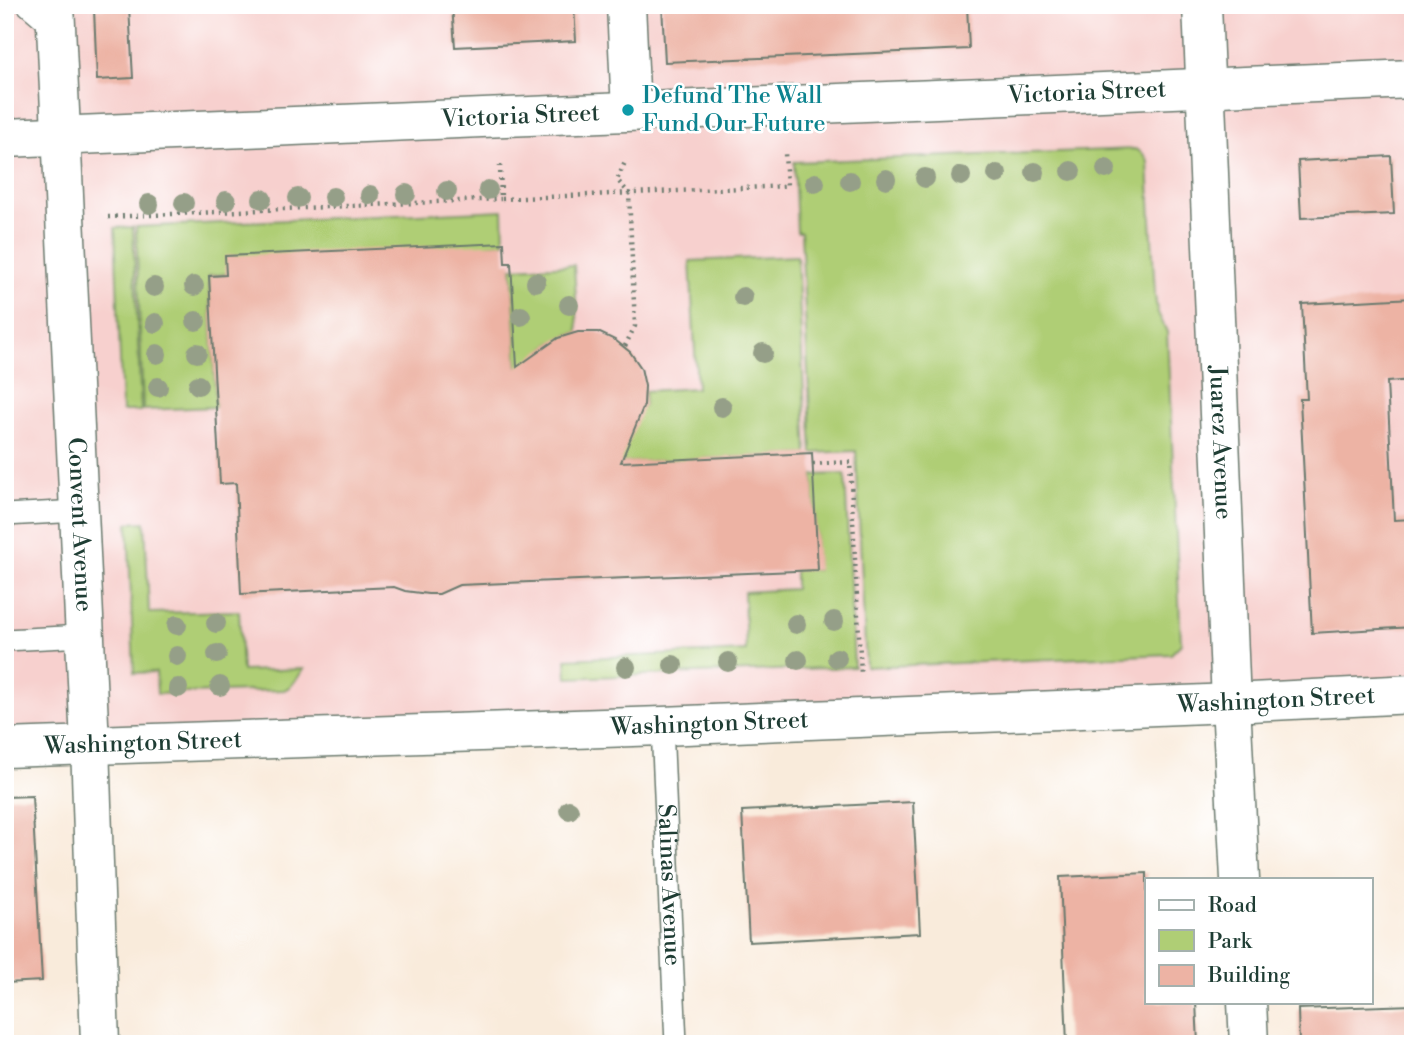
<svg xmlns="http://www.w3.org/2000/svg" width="1418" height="1049" viewBox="0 0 1418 1049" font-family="'Libre Bodoni',serif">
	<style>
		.built { fill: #f7d0ce }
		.green { fill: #afce75; stroke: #678654; stroke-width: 2 }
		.building { fill: #edb3a4 }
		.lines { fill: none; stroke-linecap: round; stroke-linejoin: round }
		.service-casing { stroke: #6b7a6e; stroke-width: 24 }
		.minor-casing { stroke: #6b7a6e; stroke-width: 41 }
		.tertiary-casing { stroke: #6b7a6e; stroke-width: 41 }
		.secondary-casing { stroke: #6b7a6e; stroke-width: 41 }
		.path { stroke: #6b7a6e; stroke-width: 4.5; stroke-dasharray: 2 5; stroke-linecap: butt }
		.service { stroke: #fff; stroke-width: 21 }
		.minor { stroke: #fff; stroke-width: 38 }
		.tertiary { stroke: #fff; stroke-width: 38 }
		.secondary { stroke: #fff; stroke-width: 38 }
		.tree { fill: #959f88 }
		.culture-dot { fill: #0f9aa8; stroke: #fff; stroke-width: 2.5 }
		.labels { text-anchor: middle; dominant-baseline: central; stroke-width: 5; stroke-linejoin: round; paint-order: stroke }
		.street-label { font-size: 24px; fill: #1f3d34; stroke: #fff }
		.culture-label { font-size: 24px; fill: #0d838f; stroke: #fff; text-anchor: start }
	</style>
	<rect width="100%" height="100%" fill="#fff"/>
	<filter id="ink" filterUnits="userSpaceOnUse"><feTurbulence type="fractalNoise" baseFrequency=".0143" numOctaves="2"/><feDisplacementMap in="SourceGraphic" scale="14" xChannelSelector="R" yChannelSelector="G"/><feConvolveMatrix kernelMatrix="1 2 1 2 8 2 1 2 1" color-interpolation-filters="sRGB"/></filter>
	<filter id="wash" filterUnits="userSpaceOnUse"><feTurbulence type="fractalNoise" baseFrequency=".00686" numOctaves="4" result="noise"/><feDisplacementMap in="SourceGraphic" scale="28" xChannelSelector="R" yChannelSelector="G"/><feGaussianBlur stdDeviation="1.57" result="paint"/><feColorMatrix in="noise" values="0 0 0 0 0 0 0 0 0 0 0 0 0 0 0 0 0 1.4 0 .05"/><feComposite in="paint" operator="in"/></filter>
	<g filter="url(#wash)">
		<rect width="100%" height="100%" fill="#f9ebdb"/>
		<path class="built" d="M5,5H1413V694L5,748Z"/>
		<g class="green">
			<path d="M1135,149C1142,152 1145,155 1148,162L1155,295L1157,311L1167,332L1181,644L1171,654L866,667L856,451L812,453L801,232H797L794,162Z"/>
			<path d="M503,210L504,243L209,276L216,407L143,410L136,227Z"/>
			<path d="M133,227L141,411H122L115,228Z"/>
			<path d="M797,256L807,454L589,464L644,405L645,391L697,388L690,261Z"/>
			<path d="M574,265L578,332C540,343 538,355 518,387L512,268Z"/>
			<path d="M845,474L854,667L567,678L566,659L746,651L744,592L795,589V570H817L813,475Z"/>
			<path d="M145,522L149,613L239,611L242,671L304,669L291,686L284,690L157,694L156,672L134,673L128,523Z"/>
		</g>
		<g id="blocks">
			<g class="building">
				<path d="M452,5H574L576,41L455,47Z"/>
				<path d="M662,5H967L969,49L665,62Z"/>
				<path d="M129,7L133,78L97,80L94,9Z"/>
				<path d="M1391,156L1394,214L1301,218L1298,161Z"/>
				<path d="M504,243L505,263H511L517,367L558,338L578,332H598L615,340L630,352L641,368L645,386L644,405L621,462L812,453L818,570L459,585L439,594H428L405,591L394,587L241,594L236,483L220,484L209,276L226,275L225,256Z"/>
				<path d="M1413,298V380L1387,382L1394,520L1413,519V627L1312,633L1300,399H1307L1302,304Z"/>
				<path d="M32,796L42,981L5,983V797Z"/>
				<path d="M913,802L920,933L749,942L742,811Z"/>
				<path d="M1147,873V1002H1196L1198,1044H1067L1060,877Z"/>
				<path d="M1413,1005V1044H1299L1298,1009Z"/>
			</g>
		</g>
	</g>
	<g filter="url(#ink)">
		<use href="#blocks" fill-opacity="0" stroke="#6b7a6e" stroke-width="2"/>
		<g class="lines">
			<g class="service-casing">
				<g id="service">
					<path d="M28,5L56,29"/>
					<path d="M5,515L79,511"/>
					<path d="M5,640L85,636"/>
					<path id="s1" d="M662,726L676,1044"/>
				</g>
			</g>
			<g class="minor-casing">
				<g id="minor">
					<path d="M626,5L631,111"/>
					<path id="s2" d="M1202,5L1231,703L1240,879"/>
					<path d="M90,744L100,1044"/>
					<path d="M1247,1002L1249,1044"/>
				</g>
			</g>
			<g class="tertiary-casing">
				<g id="tertiary">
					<path id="s3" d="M55,5L90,744"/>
				</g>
			</g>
			<g class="secondary-casing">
				<g id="secondary">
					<path id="s4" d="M5,138L1413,79"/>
					<path id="s5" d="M5,748L662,726L1231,703L1413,694"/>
				</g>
			</g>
			<g class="path">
				<path d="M500,165L501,199L787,186L785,153"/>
				<path d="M108,217L501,199"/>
				<path d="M625,346L635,326L629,193L617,180L626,160"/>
				<path d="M813,464L850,462L861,674"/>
			</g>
			<use href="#service" class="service"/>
			<use href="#minor" class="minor"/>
			<use href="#tertiary" class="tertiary"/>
			<use href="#secondary" class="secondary"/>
		</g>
		<g class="tree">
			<circle cx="1106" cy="169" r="10"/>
			<circle cx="1071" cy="171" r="10"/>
			<circle cx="1035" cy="172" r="10"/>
			<circle cx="997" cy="174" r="10"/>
			<circle cx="961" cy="176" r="10"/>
			<circle cx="925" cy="178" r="10"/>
			<circle cx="886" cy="179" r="10"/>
			<circle cx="850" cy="181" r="10"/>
			<circle cx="815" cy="183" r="10"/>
			<circle cx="488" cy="190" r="10"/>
			<circle cx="447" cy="191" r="10"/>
			<circle cx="406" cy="194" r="10"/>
			<circle cx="370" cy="195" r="10"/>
			<circle cx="333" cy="197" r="10"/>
			<circle cx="298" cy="198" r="10"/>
			<circle cx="262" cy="199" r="10"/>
			<circle cx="226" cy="201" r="10"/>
			<circle cx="184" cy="203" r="10"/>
			<circle cx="149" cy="204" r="10"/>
			<circle cx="536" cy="282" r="10"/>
			<circle cx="194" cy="286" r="10"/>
			<circle cx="154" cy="287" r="10"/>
			<circle cx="743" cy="297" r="10"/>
			<circle cx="569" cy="305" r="10"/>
			<circle cx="521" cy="316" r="10"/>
			<circle cx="196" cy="321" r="10"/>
			<circle cx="155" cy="323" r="10"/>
			<circle cx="197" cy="353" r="10"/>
			<circle cx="763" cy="353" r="10"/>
			<circle cx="157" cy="354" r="10"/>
			<circle cx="198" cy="385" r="10"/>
			<circle cx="158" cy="387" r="10"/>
			<circle cx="722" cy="407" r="10"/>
			<circle cx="834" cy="621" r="10"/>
			<circle cx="216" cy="623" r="10"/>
			<circle cx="796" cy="624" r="10"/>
			<circle cx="177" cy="625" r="10"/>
			<circle cx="217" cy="654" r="10"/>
			<circle cx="177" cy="656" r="10"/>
			<circle cx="837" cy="658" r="10"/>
			<circle cx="798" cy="660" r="10"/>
			<circle cx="728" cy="662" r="10"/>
			<circle cx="673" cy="665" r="10"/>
			<circle cx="626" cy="667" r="10"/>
			<circle cx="220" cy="686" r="10"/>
			<circle cx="178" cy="688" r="10"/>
			<circle cx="569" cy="810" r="10"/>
		</g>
	</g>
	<circle class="culture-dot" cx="628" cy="110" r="7"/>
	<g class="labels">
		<g class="street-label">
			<text stroke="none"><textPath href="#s4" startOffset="1083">Victoria Street</textPath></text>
			<text stroke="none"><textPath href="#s4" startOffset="516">Victoria Street</textPath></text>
			<text stroke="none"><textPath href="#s2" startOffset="438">Juarez Avenue</textPath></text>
			<text stroke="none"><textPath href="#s3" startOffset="520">Convent Avenue</textPath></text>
			<text stroke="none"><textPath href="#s5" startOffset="1272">Washington Street</textPath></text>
			<text stroke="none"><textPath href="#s5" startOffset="705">Washington Street</textPath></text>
			<text stroke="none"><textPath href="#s5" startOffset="138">Washington Street</textPath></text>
			<text stroke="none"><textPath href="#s1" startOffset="159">Salinas Avenue</textPath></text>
		</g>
		<g class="culture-label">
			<text x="642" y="96">Defund The Wall<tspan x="642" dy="28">Fund Our Future</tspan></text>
		</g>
	</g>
	<rect width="1418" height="1049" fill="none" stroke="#fff" stroke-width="28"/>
	<rect x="1145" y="878" width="228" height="126" fill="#ffffff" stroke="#a5b1ae" stroke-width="2"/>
	<rect x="1159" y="900" width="35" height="10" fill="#ffffff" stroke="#a5b1ae" stroke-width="2"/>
	<text x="1208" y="912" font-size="21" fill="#1f3d34">Road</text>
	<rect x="1159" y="930" width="35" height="21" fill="#afce75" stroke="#a5b1ae" stroke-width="2"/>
	<text x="1208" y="948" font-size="21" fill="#1f3d34">Park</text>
	<rect x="1159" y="965" width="35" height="21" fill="#edb3a4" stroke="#a5b1ae" stroke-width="2"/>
	<text x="1208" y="982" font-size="21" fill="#1f3d34">Building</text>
</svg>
